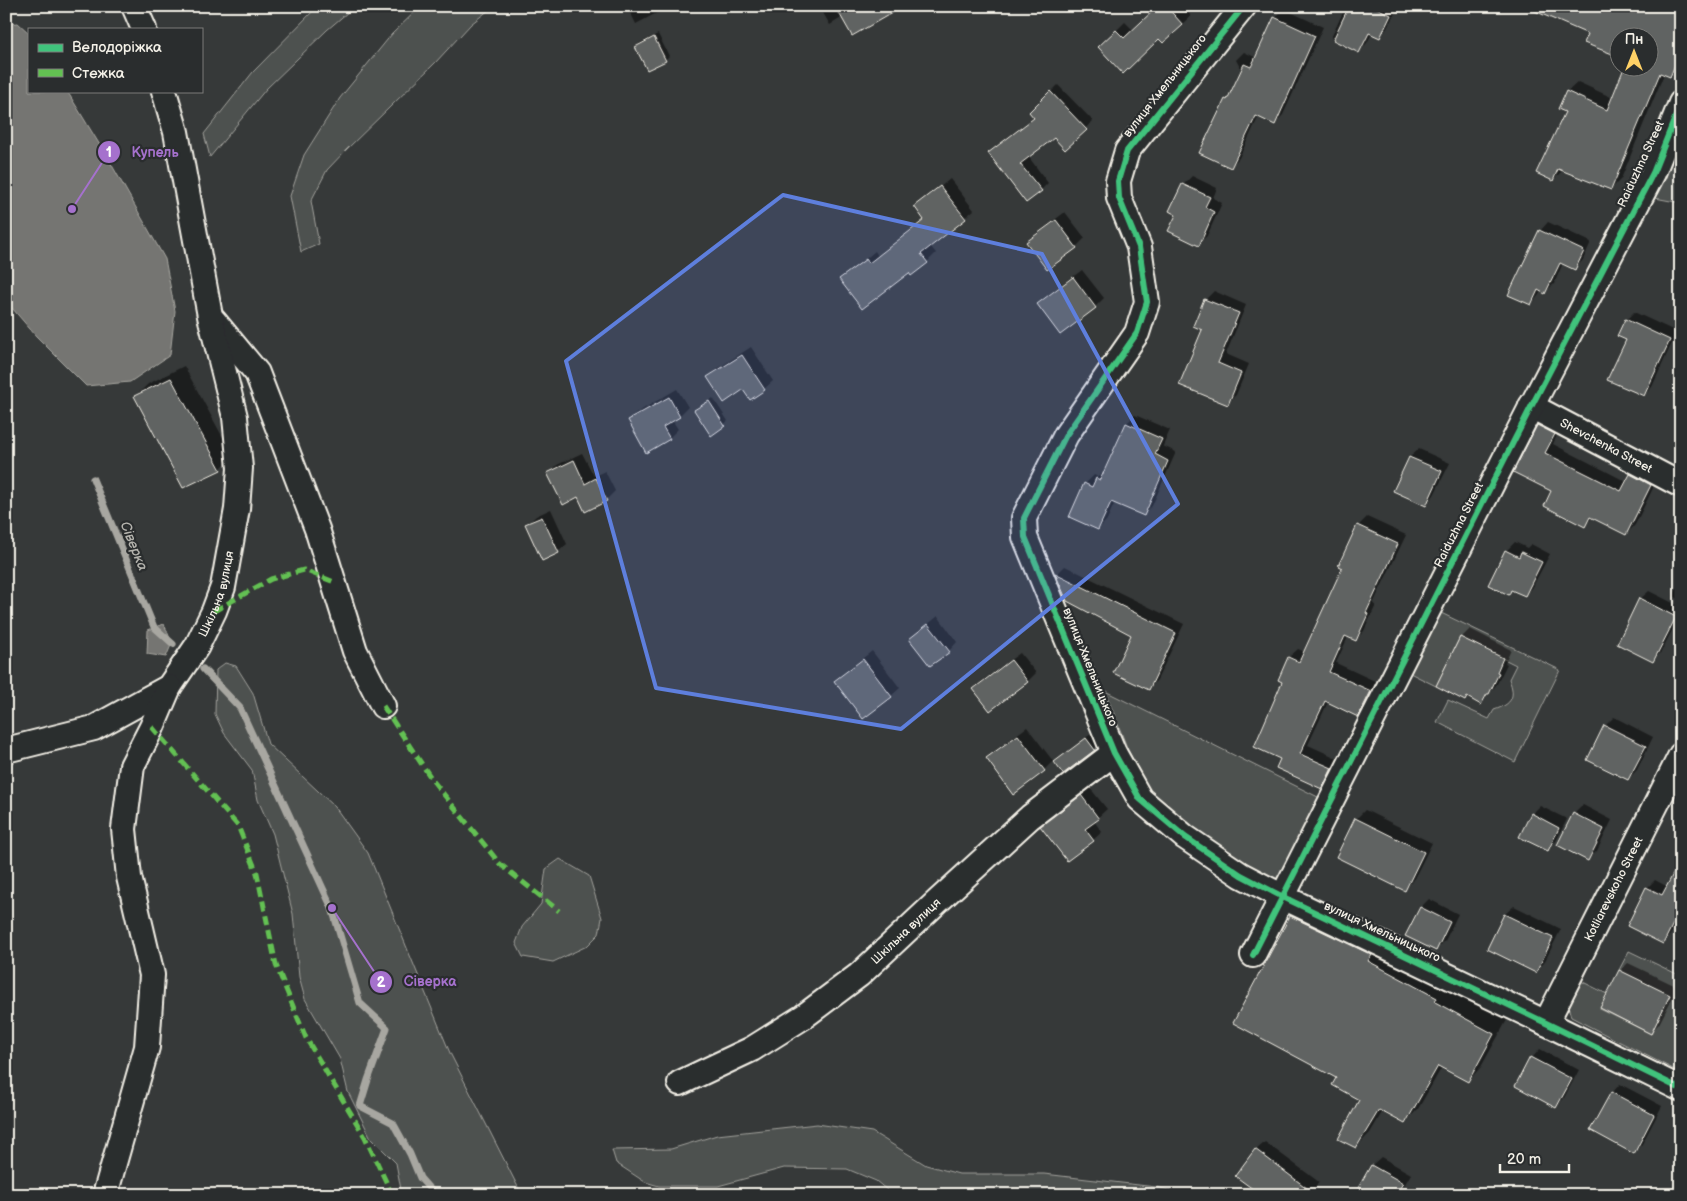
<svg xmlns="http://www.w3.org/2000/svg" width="1687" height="1201" viewBox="0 0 1687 1201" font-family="'Balsamiq Sans',sans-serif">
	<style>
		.green { fill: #4e514f; stroke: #a1a19c }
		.water { fill: #757572; stroke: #a8a7a1 }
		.shadow { fill: #0007 }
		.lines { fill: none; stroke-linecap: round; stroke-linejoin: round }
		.stream { stroke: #a8a7a1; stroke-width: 7 }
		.building { fill: #616362; stroke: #f4f1e8 }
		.minor-casing { stroke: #f4f1e8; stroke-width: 28 }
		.minor { stroke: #2a2d2e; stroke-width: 24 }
		.quiet { stroke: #63c152; stroke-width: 5; stroke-dasharray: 10 5; stroke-linecap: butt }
		.cycleway-casing { stroke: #2a2d2e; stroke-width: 9 }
		.cycleway { stroke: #40c37c; stroke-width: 6 }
		.marked { fill: #5e7fdd; fill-opacity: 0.2; stroke: #5e7fdd; stroke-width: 4; stroke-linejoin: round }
		.labels { text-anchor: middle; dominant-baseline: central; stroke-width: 4.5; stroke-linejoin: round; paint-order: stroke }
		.street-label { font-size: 12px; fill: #f4f1e8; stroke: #2a2d2e }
		.water-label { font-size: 14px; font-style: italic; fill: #b4b3ad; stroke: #2a2d2e }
		.leader { fill: none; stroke: #a571cd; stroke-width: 2 }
		.callout-dot { fill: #a571cd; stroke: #2a2d2e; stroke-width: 2 }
		.mark-label { font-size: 15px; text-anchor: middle; font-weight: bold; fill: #fff }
		.callout-label { font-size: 14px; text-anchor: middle; font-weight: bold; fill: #a571cd; stroke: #2a2d2e; stroke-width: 4.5; stroke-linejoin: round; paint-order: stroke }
	</style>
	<rect width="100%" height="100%" fill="#363939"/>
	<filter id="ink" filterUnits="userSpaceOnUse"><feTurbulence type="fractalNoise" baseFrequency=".02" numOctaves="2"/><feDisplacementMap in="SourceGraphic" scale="10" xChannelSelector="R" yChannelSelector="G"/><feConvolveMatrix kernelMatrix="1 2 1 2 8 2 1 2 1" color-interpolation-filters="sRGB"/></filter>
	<g filter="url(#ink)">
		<g class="green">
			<path d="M318,6H355L327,30L266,89L210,157L204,134L253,72Z"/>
			<path d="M421,6H494L471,24L435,63L346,150L327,170L311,201L319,244L301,252L290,196L304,155L340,98L392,34Z"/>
			<path d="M1681,135V203L1655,198Z"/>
			<path d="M1439,612L1560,670L1515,762L1437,722L1448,700L1489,719L1494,710C1512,704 1516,697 1509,679L1516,665L1460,637L1436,686L1408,672Z"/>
			<path d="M225,663L236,666L253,693L268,744L335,807L368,853L450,1053L522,1195H402L396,1163L371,1138L348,1092L340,1059L305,999L299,977L293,914L273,834L258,800L252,770L224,733L215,714L216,670Z"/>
			<path d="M1105,691L1322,799L1282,877L1273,879L1192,829L1150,791L1128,750Z"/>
			<path d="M560,859L589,876L602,918L599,934L587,946L553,962L523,957L516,943L522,927L541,904L546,869Z"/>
			<path d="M1629,951L1681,976V1073L1571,1017L1567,1002L1579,980L1607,994L1600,1009L1651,1034L1670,995L1619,970Z"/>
			<path d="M817,1124L872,1132L926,1165L959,1174H1044L1156,1187L1173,1191L1172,1195H893L876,1181L847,1169L784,1168L718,1186H659L645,1182L616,1163L612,1150L671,1149L717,1135Z"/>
		</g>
		<g class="water">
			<path d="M18,23L29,33V91H67L109,160L165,259L175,311L170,355L130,382L86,386L36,336L6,301V24Z"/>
			<path d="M164,624L172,643L166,657L147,654L148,630Z"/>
		</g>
		<g class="shadow">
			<path d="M627,6H670L636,24Z"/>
			<path d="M819,6H896L843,17L830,25Z"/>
			<path d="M1159,6H1182L1191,16L1182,24L1159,38L1100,47L1125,22L1133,30Z"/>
			<path d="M1339,6H1397L1398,7L1387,28L1379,36L1372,33L1367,43L1359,51L1331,38L1344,10Z"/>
			<path d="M1551,6H1681V63L1669,76L1664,74L1621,179L1611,189L1563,170L1553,180L1566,112L1567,92L1578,82L1613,98L1626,68H1650V38L1589,33Z"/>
			<path d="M1284,9L1323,27L1283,115L1275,123L1259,116L1239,158L1230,167L1226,100L1244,75L1236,60L1244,52L1257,58L1275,18Z"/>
			<path d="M658,34L669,56L665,60L636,47L640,43Z"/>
			<path d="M1058,85L1093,121L1065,148L1054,136L1028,156L1048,183L1041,190L997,146L1035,117L1031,112Z"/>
			<path d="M1192,176L1217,188L1213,198L1222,203L1207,236L1198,244L1177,214L1183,185Z"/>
			<path d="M950,179L974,210L930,246L936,253L927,262L909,272L841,280L875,251L878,256L925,219L915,207Z"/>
			<path d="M1065,212L1085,238L1076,247L1028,242L1036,234Z"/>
			<path d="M1548,222L1591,242L1583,260L1575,268L1563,263L1554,284L1545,292L1541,291L1539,295L1531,304L1540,231Z"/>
			<path d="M1082,270L1104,298L1095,307L1060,333L1039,304L1047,296Z"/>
			<path d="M1214,291L1246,305L1226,354L1249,364L1236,395L1227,403L1203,329L1205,300Z"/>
			<path d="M1634,312L1677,332L1652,387L1644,395L1627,339L1626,320Z"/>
			<path d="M751,347L773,381L764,389H744L709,377L717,369Z"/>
			<path d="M184,366L233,456L220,469L135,397L148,384Z"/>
			<path d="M677,389L688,407L679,416L672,420L678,429L669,438L647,451L629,420L638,412Z"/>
			<path d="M713,398L728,421L711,434L700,407Z"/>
			<path d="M1135,415L1170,430L1163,446L1176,452L1152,506L1143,514L1115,502L1107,520L1098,529L1085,484L1094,475L1098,477L1105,470L1127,423Z"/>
			<path d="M1547,417L1562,425L1553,444L1627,482L1631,474L1639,466L1659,476L1635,525L1626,534L1593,517L1585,525L1553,490L1515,472L1538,426Z"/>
			<path d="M1419,449L1450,463L1434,495L1426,504L1395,490L1410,457Z"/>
			<path d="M582,453L594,476L605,471L615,491L606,500L585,510L578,496L549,474L557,465Z"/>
			<path d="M551,509L567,544L558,552L527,525L536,516Z"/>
			<path d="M1367,517L1406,535L1373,604L1376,605L1364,631L1355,640L1348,637L1336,663L1379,683L1367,707L1358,715L1328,702L1308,745L1339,759L1330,779L1322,787L1282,758L1283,681L1279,679L1289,657L1298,649L1305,652L1344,567L1358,526Z"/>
			<path d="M1515,542L1527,548L1531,544L1550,554L1533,586L1525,595L1513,589L1508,593L1506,551Z"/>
			<path d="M1065,566L1184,624L1157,680L1148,689L1133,634L1068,601L1057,574Z"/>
			<path d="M1681,580V600L1673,596Z"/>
			<path d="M1649,591L1681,607V613L1661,652L1653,660L1640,599Z"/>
			<path d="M938,616L957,642L949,651L910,639Z"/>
			<path d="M1470,629L1511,650L1505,663L1507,664L1497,684L1481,703L1438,686L1461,638Z"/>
			<path d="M872,651L900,688L891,696L836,681L844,673Z"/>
			<path d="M1020,653L1036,673L1027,682L975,689L983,680Z"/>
			<path d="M1614,717L1653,737L1637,770L1628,779L1605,726Z"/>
			<path d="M1027,727L1053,761L1044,770L1013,793L988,759L996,750Z"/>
			<path d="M1095,731L1103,741L1094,749L1056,762L1064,754Z"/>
			<path d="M1090,788L1107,809L1094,821L1102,832L1093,840L1042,826L1051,818Z"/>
			<path d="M1583,805L1612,820L1597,851L1588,859L1574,814Z"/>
			<path d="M1540,806L1567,819L1556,841L1547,850L1532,814Z"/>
			<path d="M1365,810L1432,843L1413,881L1405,889L1356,819Z"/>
			<path d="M1681,864V914L1670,935L1663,943L1647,888L1655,880L1668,887Z"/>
			<path d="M1429,899L1458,914L1445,941L1436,949L1421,907Z"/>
			<path d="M1305,903L1448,988L1507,1020L1481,1067L1468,1081L1442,1067L1418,1109L1404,1123L1383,1111L1370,1133L1356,1147L1361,1099L1337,1077L1235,1023L1291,916Z"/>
			<path d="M1514,906L1561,929L1544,963L1535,971L1488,948L1505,914Z"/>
			<path d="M1628,963L1678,987L1659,1024L1651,1032L1620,971Z"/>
			<path d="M1540,1049L1579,1070L1564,1098L1556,1107L1516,1086L1532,1058Z"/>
			<path d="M1620,1084L1662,1106L1642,1144L1634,1152L1612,1093Z"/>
			<path d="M1265,1142L1319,1182L1310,1195L1256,1150Z"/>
			<path d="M1381,1157L1411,1174L1402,1189L1396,1195H1355L1372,1165Z"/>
		</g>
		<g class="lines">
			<g class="stream">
				<path d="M93,479L154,627L173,644"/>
				<path d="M203,669L240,708L332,908L360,1003L387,1028L368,1080L360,1106L393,1123L410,1154L420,1178L435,1195"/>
			</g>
		</g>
		<g class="building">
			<path d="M835,6H904L852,36Z"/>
			<path d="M1158,6H1166L1183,25L1163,43L1159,39L1123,74L1098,47L1116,30L1124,38Z"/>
			<path d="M1349,6H1373L1391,15L1380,38L1369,33L1359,53L1333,40Z"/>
			<path d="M1523,6H1670L1681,11V50L1670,77L1660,73L1611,190L1558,169L1553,181L1536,173L1565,112L1558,109L1566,91L1607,110L1624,68H1650V38H1620V57L1584,43L1588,34Z"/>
			<path d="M1274,17L1315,36L1275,125L1256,116L1231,168L1199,153L1225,99L1227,100L1244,64L1251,67Z"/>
			<path d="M654,37L666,61L647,70L635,47Z"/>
			<path d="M1050,91L1087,130L1065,150L1054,138L1020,164L1042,191L1026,203L988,153L1034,118L1029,112Z"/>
			<path d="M1182,184L1210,197L1205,207L1214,212L1199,246L1168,231L1176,215L1169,211Z"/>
			<path d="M940,186L966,219L921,254L928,263L911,276L909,273L862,309L839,279L866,259L869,263L924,220L914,206Z"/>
			<path d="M1056,220L1077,248L1047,270L1026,242Z"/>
			<path d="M1539,230L1584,251L1575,270L1560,263L1545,294L1538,290L1531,305L1508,295Z"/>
			<path d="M1073,277L1096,308L1060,335L1037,304Z"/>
			<path d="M1204,299L1239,313L1218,363L1241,373L1228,405L1179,385L1202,330L1193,326Z"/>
			<path d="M1625,319L1670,340L1644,396L1607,380L1626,340L1617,336Z"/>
			<path d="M742,355L765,390L750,400L743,390L724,403L707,377Z"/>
			<path d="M171,378L221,470L183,488L134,396Z"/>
			<path d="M669,397L680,417L663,427L670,439L646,453L628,420Z"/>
			<path d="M709,401L725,426L711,436L694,410Z"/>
			<path d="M1126,423L1162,439L1155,454L1168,461L1144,516L1111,502L1098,530L1069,517L1084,483L1092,487L1096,478L1100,480Z"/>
			<path d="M1537,425L1555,434L1545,453L1621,491L1630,474L1651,485L1626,535L1590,517L1585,527L1544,506L1551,491L1513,472Z"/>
			<path d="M1409,457L1442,471L1426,506L1393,491Z"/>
			<path d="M574,460L585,484L596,478L607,501L585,512L578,497L563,505L547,473Z"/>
			<path d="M542,517L559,553L542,561L525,524Z"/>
			<path d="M1357,525L1398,544L1366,613L1368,614L1356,641L1345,636L1329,672L1371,691L1358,717L1325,701L1300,754L1332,768L1322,789L1276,768L1280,759L1254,747L1282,682L1278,680L1288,657L1299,662L1342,568L1338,566Z"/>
			<path d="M1505,550L1519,557L1521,552L1542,562L1525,596L1511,590L1509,595L1488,585Z"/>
			<path d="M1055,573L1176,633L1149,690L1113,673L1131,635L1067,601Z"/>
			<path d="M1639,598L1676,617L1653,662L1617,644Z"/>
			<path d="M928,624L950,652L930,666L909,639Z"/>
			<path d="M1460,637L1503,658L1497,672L1499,673L1489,694H1487L1481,705L1467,697L1465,701L1436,686Z"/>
			<path d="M863,659L892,697L863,719L834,681Z"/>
			<path d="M1011,660L1028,682L990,711L973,689Z"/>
			<path d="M1604,725L1646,746L1628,780L1587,760Z"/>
			<path d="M1018,735L1045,771L1013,795L986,758Z"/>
			<path d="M1086,738L1095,750L1063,774L1054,762Z"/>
			<path d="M1081,795L1099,819L1085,829L1094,841L1067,861L1040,826Z"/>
			<path d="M1531,813L1559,828L1548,851L1519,837Z"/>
			<path d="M1573,813L1604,829L1588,861L1557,845Z"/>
			<path d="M1355,818L1424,852L1405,891L1336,857Z"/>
			<path d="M1681,859V908L1663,944L1627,926L1646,887L1662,895Z"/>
			<path d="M1420,907L1450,922L1436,951L1405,936Z"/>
			<path d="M1504,914L1553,938L1536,973L1487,949Z"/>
			<path d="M1290,916L1372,955L1368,961L1437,998L1435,1002L1494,1034L1468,1082L1438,1066L1405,1124L1379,1110L1356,1148L1338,1139L1359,1100L1332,1085L1336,1078L1233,1023Z"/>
			<path d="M1619,970L1670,995L1651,1034L1600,1008Z"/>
			<path d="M1530,1057L1572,1079L1556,1108L1515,1086Z"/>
			<path d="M1611,1092L1654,1115L1634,1154L1590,1130Z"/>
			<path d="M1255,1149L1316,1195H1261L1235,1176Z"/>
			<path d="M1371,1165L1403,1183L1396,1195H1354Z"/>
		</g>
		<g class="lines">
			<g class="minor-casing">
				<g id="minor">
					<path d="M134,6L144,29"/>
					<path d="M1244,6L1127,151L1118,181L1119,198L1139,247L1147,302L1137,333L1066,435L1024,518L1025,537L1114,753L1140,799L1185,837L1241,875L1283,897L1546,1023L1681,1089"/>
					<path d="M214,321L257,373L317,529L355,651L383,706"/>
					<path id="s1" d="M1531,406L1681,485"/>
					<path id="s2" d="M6,750L94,728L169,687L197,646L214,611L223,587L237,509L240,468L235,417L210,316L176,132L164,91"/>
					<path d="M1253,955L1529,411L1653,173L1681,103"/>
					<path id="s3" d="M1546,1023L1681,755"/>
					<path id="s4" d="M680,1083L752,1049L803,1017L859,975L938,901L1030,817L1114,753"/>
					<path d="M105,1195L147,1047L152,975L129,877L124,829L132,766L152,727L169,687"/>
				</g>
			</g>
			<use href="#minor" class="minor"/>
			<g class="quiet">
				<path d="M214,611L271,579L304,570L334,582"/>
				<path d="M383,706L433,781L500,864L559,911"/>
				<path d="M152,727L238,826L257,873L276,965L306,1038L365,1137L389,1188V1195"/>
			</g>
			<g class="cycleway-casing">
				<g id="cycleway">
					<path d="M1244,6L1127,151L1118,181L1119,198L1139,247L1147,302L1137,333L1066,435L1024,518L1025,537L1114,753L1140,799L1185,837L1241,875L1283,897L1546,1023L1681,1089"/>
					<path d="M1253,955L1529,411L1653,173L1681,103"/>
				</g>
			</g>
			<use href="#cycleway" class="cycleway"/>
		</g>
	</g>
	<path class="marked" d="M783,195L1042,254L1178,504L901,729L656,688L566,361Z"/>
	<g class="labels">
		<g class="street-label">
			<text transform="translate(1165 86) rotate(-52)">вулиця Хмельницького</text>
			<text transform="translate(1641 164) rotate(-65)">Raiduzhna Street</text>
			<text stroke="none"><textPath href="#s1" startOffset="85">Shevchenka Street</textPath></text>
			<text transform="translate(1459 525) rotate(-63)">Raiduzhna Street</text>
			<text stroke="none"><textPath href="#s2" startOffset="282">Шкільна вулиця</textPath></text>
			<text transform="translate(1090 667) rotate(68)">вулиця Хмельницького</text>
			<text stroke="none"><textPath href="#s3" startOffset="150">Kotliarevskoho Street</textPath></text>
			<text stroke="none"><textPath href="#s4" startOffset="274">Шкільна вулиця</textPath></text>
			<text transform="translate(1382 932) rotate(25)">вулиця Хмельницького</text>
		</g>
		<g class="water-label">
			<text transform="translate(134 546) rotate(68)">Сіверка</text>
		</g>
	</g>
	<path class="leader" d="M72 209L109 152M332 908L381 982"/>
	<g class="callout-dot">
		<circle cx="72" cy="209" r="5"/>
		<circle cx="332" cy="908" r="5"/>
		<circle cx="109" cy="152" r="12"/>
		<circle cx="381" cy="982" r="12"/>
	</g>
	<g class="mark-label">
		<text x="109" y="157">1</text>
		<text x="381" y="987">2</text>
	</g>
	<g class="callout-label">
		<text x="155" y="157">Купель</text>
		<text x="430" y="986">Сіверка</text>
	</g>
	<rect width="1687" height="1201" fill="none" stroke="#2a2d2e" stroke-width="25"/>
	<rect x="12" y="12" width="1662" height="1176" fill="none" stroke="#f4f1e8" stroke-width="2" filter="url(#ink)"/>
	<rect x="28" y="28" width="175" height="65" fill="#2a2d2e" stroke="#7b7b78"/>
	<rect x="38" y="44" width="25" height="8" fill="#40c37c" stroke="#7b7b78"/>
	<text x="72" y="52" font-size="15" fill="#f4f1e8">Велодоріжка</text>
	<rect x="38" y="69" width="25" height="8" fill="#63c152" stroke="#7b7b78"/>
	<text x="72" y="78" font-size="15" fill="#f4f1e8">Стежка</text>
	<g transform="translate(1634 52)"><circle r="24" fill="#2a2d2e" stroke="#7b7b78"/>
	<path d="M0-4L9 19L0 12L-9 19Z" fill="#ffd166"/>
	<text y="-8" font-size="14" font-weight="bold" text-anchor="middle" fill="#f4f1e8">Пн</text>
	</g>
	<path d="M1500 1164v8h69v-8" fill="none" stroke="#f4f1e8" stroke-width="2.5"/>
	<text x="1507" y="1164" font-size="15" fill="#f4f1e8" stroke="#2a2d2e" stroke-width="4" paint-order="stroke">20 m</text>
</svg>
